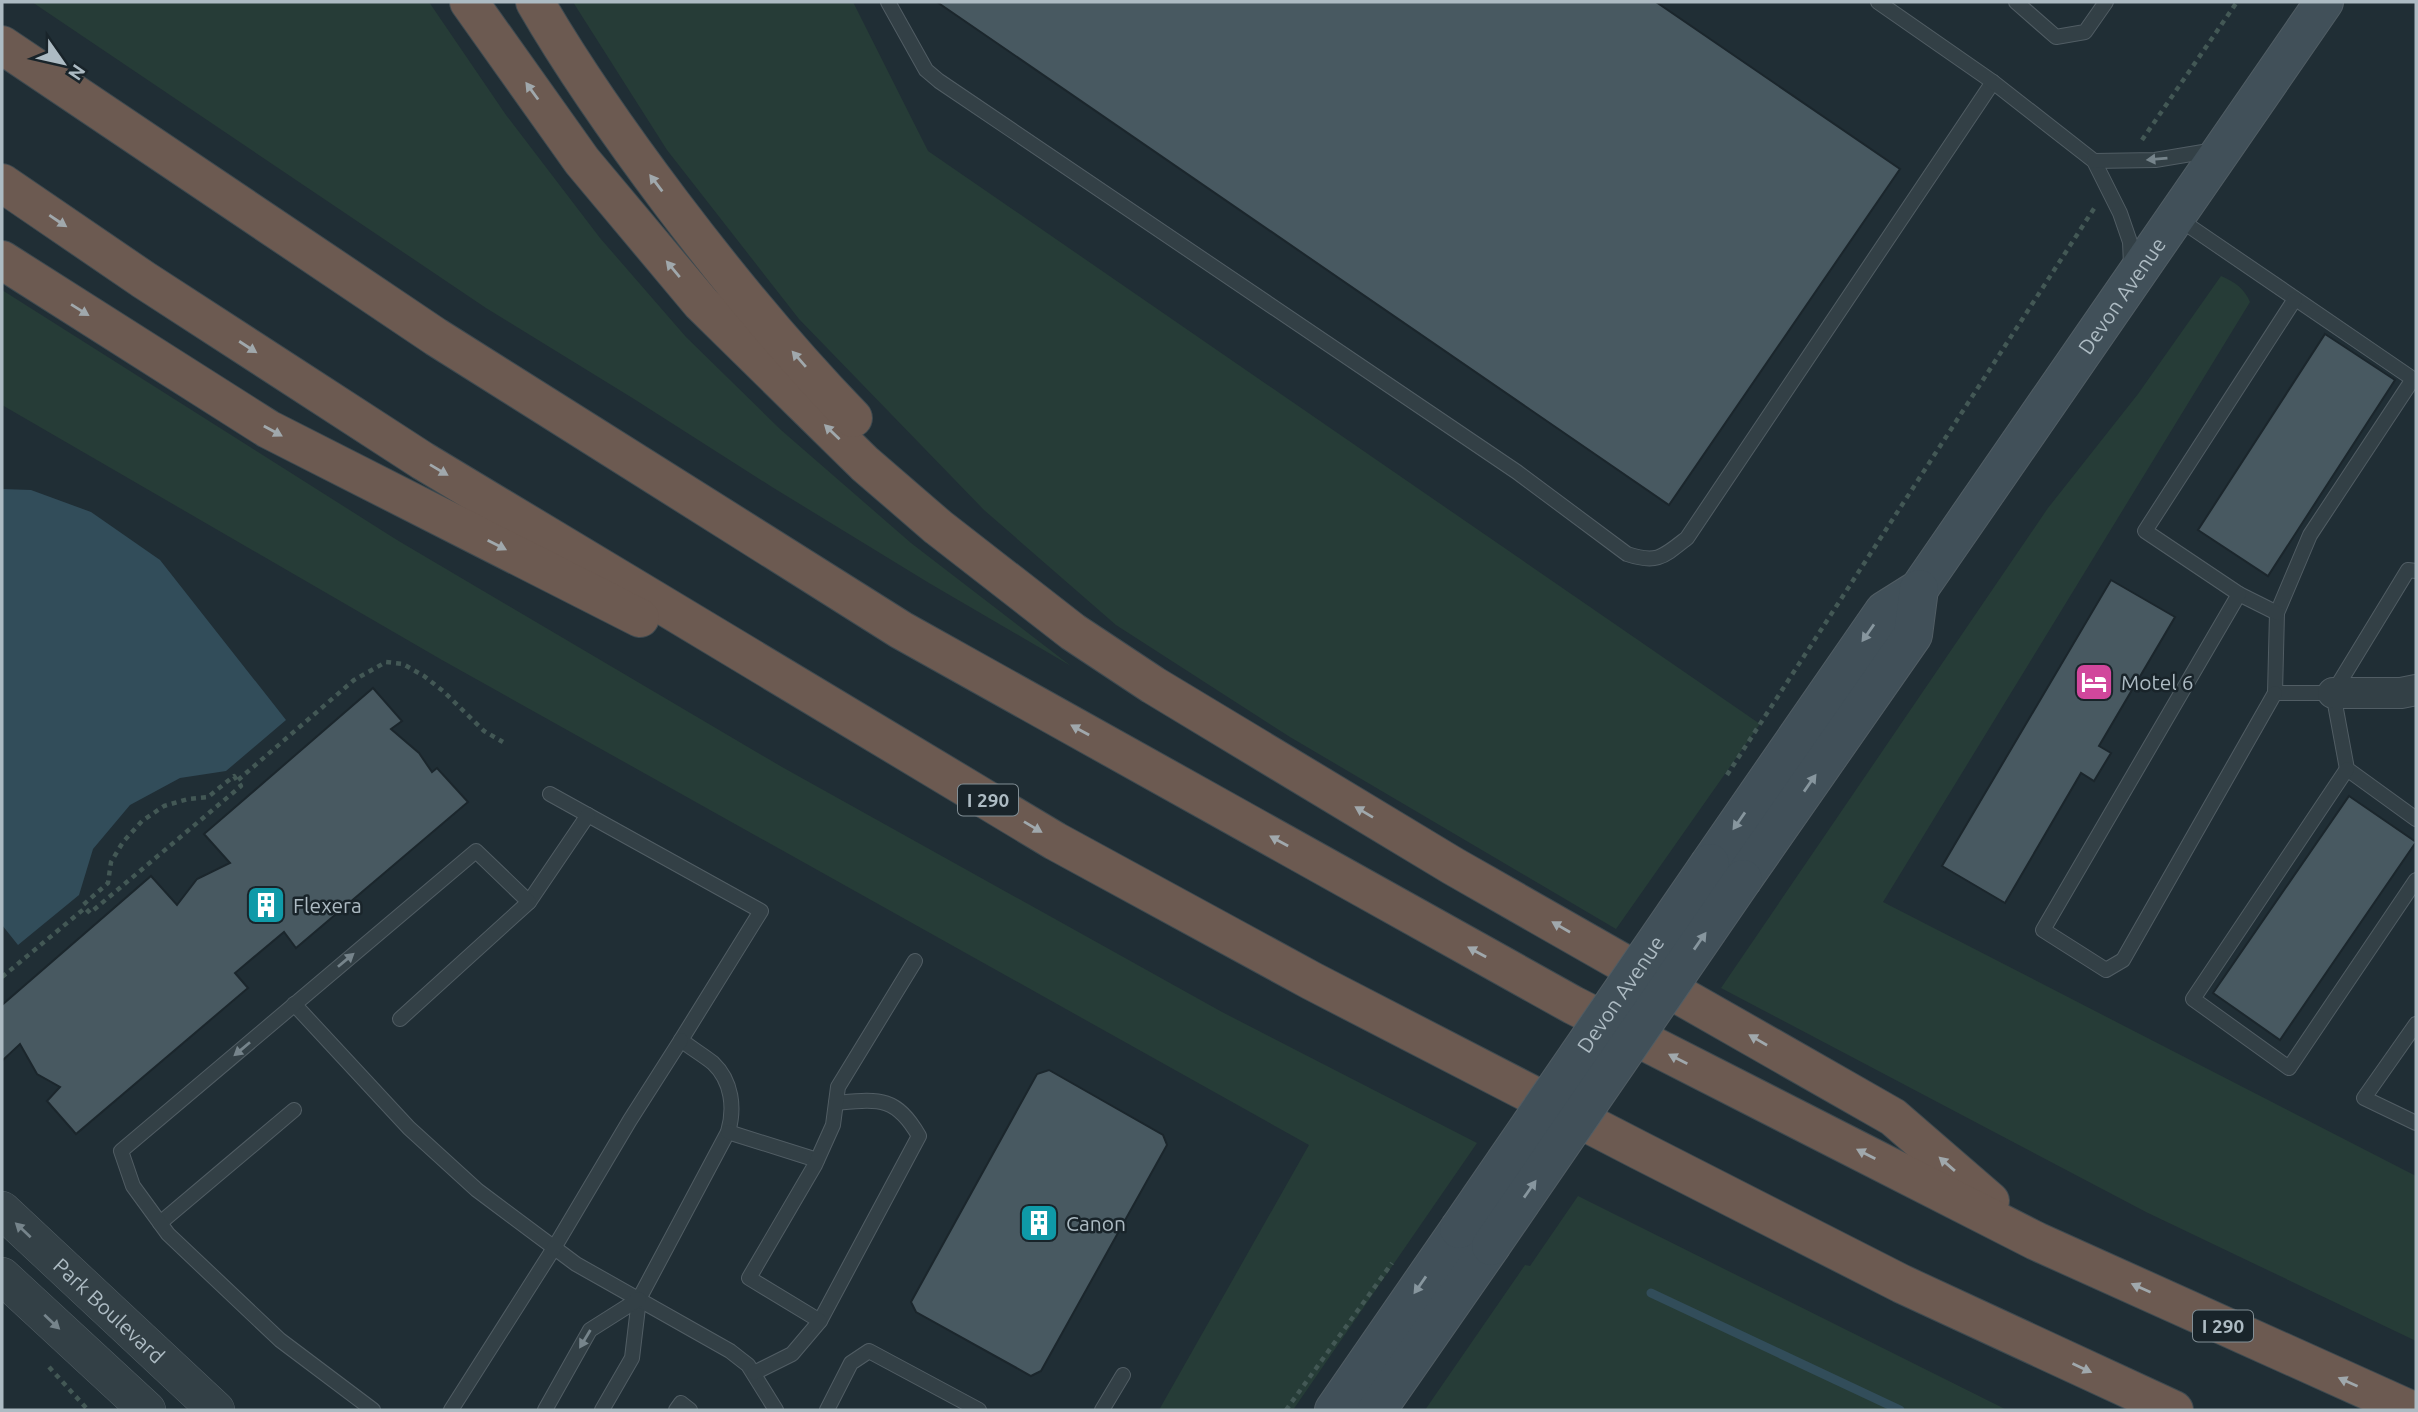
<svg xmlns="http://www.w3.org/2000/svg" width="2418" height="1412" viewBox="0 0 2418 1412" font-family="Ubuntu,sans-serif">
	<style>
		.green { fill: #263c37 }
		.water { fill: #324d5a }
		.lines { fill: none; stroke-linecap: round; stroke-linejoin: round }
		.stream { stroke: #324d5a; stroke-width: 9 }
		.building { fill: #485961; stroke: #1b262c; stroke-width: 2 }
		.service-casing { stroke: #515d64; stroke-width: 16 }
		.minor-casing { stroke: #515d64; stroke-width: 32 }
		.tertiary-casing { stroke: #515d64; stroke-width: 38 }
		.secondary-casing { stroke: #515d64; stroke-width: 40 }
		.motorway-casing { stroke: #3e4a50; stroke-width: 40 }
		.path { stroke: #435855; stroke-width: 4.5; stroke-dasharray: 5 5; stroke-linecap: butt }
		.service { stroke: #334046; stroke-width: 14 }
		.minor { stroke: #334046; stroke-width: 30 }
		.tertiary { stroke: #334046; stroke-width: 37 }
		.secondary { stroke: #415059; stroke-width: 38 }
		.motorway { stroke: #6c5a51; stroke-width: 38 }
		.secondary-bridge-casing { stroke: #515d64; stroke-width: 40; stroke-linecap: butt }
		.secondary-bridge { stroke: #415059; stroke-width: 38 }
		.oneway { fill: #a0a8ac }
		.oneway2 { fill: #76848b }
		.oneway3 { fill: #87969e }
		.labels { text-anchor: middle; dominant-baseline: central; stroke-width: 5; stroke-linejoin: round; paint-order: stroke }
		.shield { fill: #19242a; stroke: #818e95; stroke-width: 2 }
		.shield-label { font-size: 19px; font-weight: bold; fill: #adbbc3 }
		.street-label { font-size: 21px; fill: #adbbc3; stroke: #19242a }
		.poi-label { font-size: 21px; fill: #adbbc3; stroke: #19242a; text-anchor: start }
	</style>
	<rect width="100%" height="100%" fill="#202e35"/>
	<g class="green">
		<path d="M32,2H429L506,115L600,238L686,337L781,430L911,543L1071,666L929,583L772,487L634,399L486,308Z"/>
		<path d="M573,2H853L928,151L1760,724L1616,929L1290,737L1116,625L984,510L799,319L667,150Z"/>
		<path d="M2221,276C2235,282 2244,288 2250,302L1883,902L2416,1176V1341L2146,1212L1721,988L2048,508L2138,394Z"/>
		<path d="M2,290L397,540L782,767L1222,1012L1477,1143L1293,1410H1159L1309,1145L442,660L2,405Z"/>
		<path d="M1578,1196L2007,1410H1425L1525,1265L1530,1266Z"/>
	</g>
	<path class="water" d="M2,489L31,490L91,512L160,560L286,720L226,771L180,778L130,805L93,849L79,895L18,945L2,925Z"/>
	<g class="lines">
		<path class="stream" d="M1651,1293L1900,1410"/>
	</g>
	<g class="building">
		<path d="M937,2H1656L1900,169L1669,505Z"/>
		<path d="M2325,334L2395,380L2268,576L2198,530Z"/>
		<path d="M2111,580L2175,617L2099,746L2111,753L2094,781L2081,773L2005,903L1942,866Z"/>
		<path d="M373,688L402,721L391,729L419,753L432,772L437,768L468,802L296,948L284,932L235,973L248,988L76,1134L47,1101L60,1087L37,1074L20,1044L2,1061V1005L151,876L177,905L197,879L230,863L204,834Z"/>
		<path d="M2349,796L2416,842L2280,1040L2213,993Z"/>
		<path d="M1049,1070L1163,1135L1167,1145L1041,1371L1031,1376L916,1312L911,1302L1037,1074Z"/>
	</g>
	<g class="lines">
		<g class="service-casing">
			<g id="service">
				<path d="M888,2L926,70L939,81L1517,472L1627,554C1657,564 1663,557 1687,538L1993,82"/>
				<path d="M1878,2L1993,82L2094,161L2120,213L2130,242L2131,265"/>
				<path d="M2016,2L2056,37L2085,32L2106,2"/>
				<path d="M2094,161L2155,160L2215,150"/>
				<path d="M2176,217L2413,379L2310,535L2277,613L2275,693H2333"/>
				<path d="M2416,571L2408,570L2333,693L2347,769L2416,819"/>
				<path d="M2239,594L2277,613"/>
				<path d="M2275,693L2123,960L2106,970L2043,930L2239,594L2145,531L2295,299"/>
				<path d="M2347,769L2193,999L2289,1068L2416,880"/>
				<path d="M550,794L761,911L681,1040C691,1048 703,1055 713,1063C732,1081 735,1108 728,1132L639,1299L632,1358L602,1410"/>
				<path d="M529,902L588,815"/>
				<path d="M294,1004L409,1128L477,1190L576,1264L730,1351L748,1365L776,1410"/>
				<path d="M2416,1024L2364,1098L2416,1123"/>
				<path d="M728,1132L817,1160"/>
				<path d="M160,1223L294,1110"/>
				<path d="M820,1321L919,1136C896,1096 879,1099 836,1103"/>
				<path d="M754,1373L792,1354L820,1321L749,1278L815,1165L833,1125L838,1087L915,961"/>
				<path d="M373,1410L280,1340L168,1234L133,1186L121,1151L476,851L529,902L400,1019"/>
				<path d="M451,1410L554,1248L630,1120L681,1040"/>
				<path d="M545,1410L590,1330L639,1299"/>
				<path d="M676,1410L681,1403L690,1410"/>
				<path d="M827,1410L851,1363L869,1351L979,1410"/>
				<path d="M1102,1410L1123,1375"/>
			</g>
		</g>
		<g class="minor-casing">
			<path id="minor" d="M2333,693H2401L2416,690"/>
		</g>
		<g class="tertiary-casing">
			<g id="tertiary">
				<path id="s1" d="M2,1210L216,1410"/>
				<path d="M2,1276L147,1410"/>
			</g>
		</g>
		<g class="secondary-casing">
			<g id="secondary">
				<path id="s2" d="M1710,863L1884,611L1919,589L2324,2"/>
				<path d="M1743,879L1913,635L1919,589"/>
				<path d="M1334,1410L1459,1229"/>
				<path d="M1377,1410L1491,1246"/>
			</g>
		</g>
		<g class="motorway-casing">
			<g id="motorway">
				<path d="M469,2L582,161L701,303L865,464L938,527L1073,632L1153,685L1453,866L1893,1117L1990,1201"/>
				<path d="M535,2C576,73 623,139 672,204C728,278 788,351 853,418"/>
				<path d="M2,45L436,337L901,630L1573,1005L2036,1241L2411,1410"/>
				<path d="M2,183L144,280L423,461L1055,841L1312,981L1639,1150L1902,1284L2174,1410"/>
				<path d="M2,260L268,429L640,618"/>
			</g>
		</g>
		<g class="path">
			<path d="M2142,140L2237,2"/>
			<path d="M1727,775L2095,207"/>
			<path d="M238,780L354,680L386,662L403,664L424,676L443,691L484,731L503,742"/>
			<path d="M2,977L85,908L90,913L241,786L234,776L208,797L188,799L164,806L142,821L123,842L111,862L108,883L83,905L85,908"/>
			<path d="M49,1367L88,1410"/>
			<path d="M1286,1410L1392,1263"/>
		</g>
		<use href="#service" class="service"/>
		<use href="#minor" class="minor"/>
		<use href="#tertiary" class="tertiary"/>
		<use href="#secondary" class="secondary"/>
		<use href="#motorway" class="motorway"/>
		<g class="secondary-bridge-casing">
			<g id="secondary-bridge">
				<path id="s3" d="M1459,1229L1710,863"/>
				<path d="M1491,1246L1743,879"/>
			</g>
		</g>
		<use href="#secondary-bridge" class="secondary-bridge"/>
	</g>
	<defs><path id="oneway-solid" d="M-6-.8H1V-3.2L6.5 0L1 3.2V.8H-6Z" transform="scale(1.75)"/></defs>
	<g class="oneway">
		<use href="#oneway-solid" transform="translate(532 91) rotate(-126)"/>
		<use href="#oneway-solid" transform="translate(656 183) rotate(-127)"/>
		<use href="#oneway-solid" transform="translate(58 221) rotate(34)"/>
		<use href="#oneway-solid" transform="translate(673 269) rotate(-130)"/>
		<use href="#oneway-solid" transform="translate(80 310) rotate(32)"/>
		<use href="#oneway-solid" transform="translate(248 347) rotate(33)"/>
		<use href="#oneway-solid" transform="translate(799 359) rotate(-131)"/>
		<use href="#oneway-solid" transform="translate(273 431) rotate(29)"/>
		<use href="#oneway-solid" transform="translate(832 432) rotate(-136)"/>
		<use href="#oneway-solid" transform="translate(439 470) rotate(31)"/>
		<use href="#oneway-solid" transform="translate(497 545) rotate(27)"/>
		<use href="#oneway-solid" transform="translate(1080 730) rotate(-151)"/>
		<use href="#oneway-solid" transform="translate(1364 812) rotate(-149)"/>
		<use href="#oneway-solid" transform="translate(1033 827) rotate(31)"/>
		<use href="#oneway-solid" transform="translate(1279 841) rotate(-151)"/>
		<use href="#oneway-solid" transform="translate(1561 927) rotate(-150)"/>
		<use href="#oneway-solid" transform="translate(1477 952) rotate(-151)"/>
		<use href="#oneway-solid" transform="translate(1758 1040) rotate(-150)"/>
		<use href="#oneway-solid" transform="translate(1678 1059) rotate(-153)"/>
		<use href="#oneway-solid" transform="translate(1866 1154) rotate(-153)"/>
		<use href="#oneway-solid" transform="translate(1947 1164) rotate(-139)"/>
		<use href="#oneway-solid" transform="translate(2141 1288) rotate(-156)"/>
		<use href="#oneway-solid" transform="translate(2082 1368) rotate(25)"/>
		<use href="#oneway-solid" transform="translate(2348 1382) rotate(-156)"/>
	</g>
	<g class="oneway2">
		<use href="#oneway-solid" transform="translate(2157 159) rotate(175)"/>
		<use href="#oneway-solid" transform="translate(346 960) rotate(-40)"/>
		<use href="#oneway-solid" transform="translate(242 1049) rotate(140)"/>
		<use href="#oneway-solid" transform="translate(23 1230) rotate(-137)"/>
		<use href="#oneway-solid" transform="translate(52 1322) rotate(43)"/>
		<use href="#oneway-solid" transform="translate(585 1339) rotate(121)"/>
	</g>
	<g class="oneway3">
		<use href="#oneway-solid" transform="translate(1868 633) rotate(125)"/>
		<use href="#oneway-solid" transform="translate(1810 783) rotate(-55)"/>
		<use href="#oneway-solid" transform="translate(1739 821) rotate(125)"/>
		<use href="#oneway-solid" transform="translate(1700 941) rotate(-55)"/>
		<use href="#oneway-solid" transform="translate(1530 1189) rotate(-55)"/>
		<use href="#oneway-solid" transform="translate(1420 1285) rotate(125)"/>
	</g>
	<defs>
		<g id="hotel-square" transform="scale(2.0125)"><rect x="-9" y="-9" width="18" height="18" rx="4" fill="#d1479c" stroke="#19242a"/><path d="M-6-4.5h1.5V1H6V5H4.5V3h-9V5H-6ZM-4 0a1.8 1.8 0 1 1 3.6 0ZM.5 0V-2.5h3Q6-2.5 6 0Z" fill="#fff"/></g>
		<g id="building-square" transform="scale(2.0125)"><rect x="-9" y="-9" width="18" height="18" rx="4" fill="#0f9aa8" stroke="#19242a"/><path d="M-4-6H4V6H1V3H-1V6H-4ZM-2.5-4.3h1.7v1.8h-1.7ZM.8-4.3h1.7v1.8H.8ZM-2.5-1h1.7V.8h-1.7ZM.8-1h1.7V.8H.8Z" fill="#fff"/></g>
	</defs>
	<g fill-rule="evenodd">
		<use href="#hotel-square" x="2094" y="682"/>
		<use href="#building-square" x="266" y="905"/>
		<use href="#building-square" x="1039" y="1223"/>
	</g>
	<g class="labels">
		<g class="shield">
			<rect x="958" y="784.5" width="60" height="31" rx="5"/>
			<rect x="2193" y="1310.5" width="60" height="31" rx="5"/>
		</g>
		<g class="shield-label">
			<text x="988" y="800">I 290</text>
			<text x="2223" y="1326">I 290</text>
		</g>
		<g class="street-label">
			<text stroke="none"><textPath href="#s2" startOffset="704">Devon Avenue</textPath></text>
			<text stroke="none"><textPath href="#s3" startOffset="285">Devon Avenue</textPath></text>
			<text stroke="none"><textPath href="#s1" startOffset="147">Park Boulevard</textPath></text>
		</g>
		<g class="poi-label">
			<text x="2121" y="682">Motel 6</text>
			<text x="293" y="905">Flexera</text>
			<text x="1066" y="1223">Canon</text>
		</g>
	</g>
	<rect width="2418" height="1412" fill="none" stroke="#adbbc3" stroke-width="7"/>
	<g transform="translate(63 63) rotate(124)" stroke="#19242a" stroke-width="5" paint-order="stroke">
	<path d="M0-5L12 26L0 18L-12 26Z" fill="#adbbc3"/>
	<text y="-10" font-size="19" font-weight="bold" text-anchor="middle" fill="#adbbc3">N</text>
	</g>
</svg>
